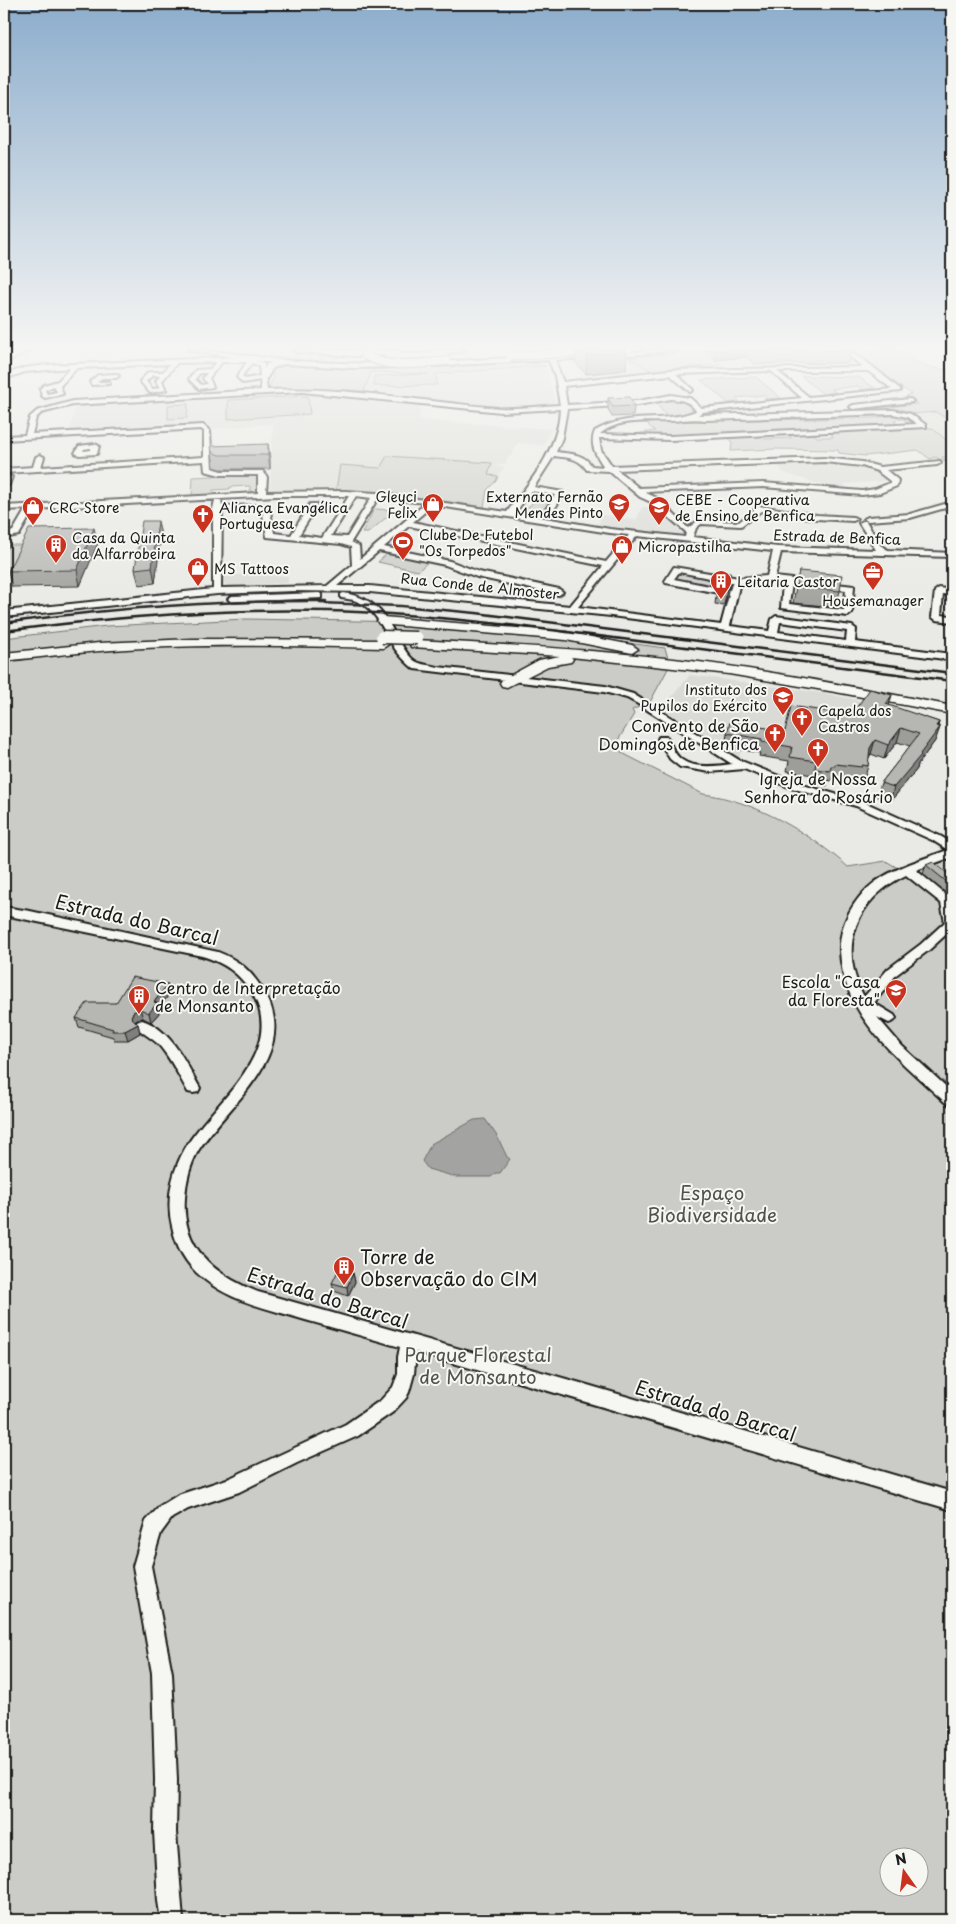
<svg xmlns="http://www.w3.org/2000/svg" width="956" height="1924" viewBox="0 0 956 1924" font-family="'Playpen Sans',sans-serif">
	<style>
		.built { fill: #dadad6 }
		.green { fill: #cbcbc7; stroke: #747472; fill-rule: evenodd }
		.water { fill: #a3a3a1; stroke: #6d6d6c }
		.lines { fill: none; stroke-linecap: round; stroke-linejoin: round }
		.major-tunnel { stroke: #c0c0bd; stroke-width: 8; stroke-dasharray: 8 4.5; stroke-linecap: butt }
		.minor-casing { stroke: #1c1c1c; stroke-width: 4 }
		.major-casing { stroke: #1c1c1c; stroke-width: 4 }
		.highway-casing { stroke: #1c1c1c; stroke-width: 3 }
		.minor { fill: #f6f6f2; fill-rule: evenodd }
		.major { fill: #f6f6f2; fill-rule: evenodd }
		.highway { fill: #f6f6f2; fill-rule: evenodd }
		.rail { stroke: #1c1c1c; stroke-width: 2.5 }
		.major-bridge-casing { stroke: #1c1c1c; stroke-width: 10; stroke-linecap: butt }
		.highway-bridge-casing { stroke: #1c1c1c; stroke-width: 15; stroke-linecap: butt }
		.major-bridge { stroke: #f6f6f2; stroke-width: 8 }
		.highway-bridge { stroke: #f6f6f2; stroke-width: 12 }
		.wall { fill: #9d9d9a; stroke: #1c1c1c }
		.shaded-wall { fill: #7f7f7d; stroke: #1c1c1c }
		.building { fill: #b6b6b3; stroke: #1c1c1c }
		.labels { text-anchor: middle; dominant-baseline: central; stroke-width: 4; stroke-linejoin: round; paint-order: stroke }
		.far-poi-label { font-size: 14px; fill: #1c1c1c; stroke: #f6f6f2; text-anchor: start }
		.far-street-label { font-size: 14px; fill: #1c1c1c; stroke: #f6f6f2 }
		.poi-label { font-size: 16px; fill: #1c1c1c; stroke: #f6f6f2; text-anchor: end }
		.near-street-label { font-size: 19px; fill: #1c1c1c; stroke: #f6f6f2 }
		.near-park-label { font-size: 19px; fill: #51514f; stroke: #f6f6f2 }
		.near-poi-label { font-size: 19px; fill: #1c1c1c; stroke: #f6f6f2; text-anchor: start }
	</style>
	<rect width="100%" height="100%" fill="#e9e9e5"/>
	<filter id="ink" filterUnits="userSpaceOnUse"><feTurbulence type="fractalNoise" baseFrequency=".02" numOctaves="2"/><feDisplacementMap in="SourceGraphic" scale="10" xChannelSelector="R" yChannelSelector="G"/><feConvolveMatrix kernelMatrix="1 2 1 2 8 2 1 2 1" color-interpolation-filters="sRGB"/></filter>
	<g filter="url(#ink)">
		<g class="built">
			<path d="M713,350H838L857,364L721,365L582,377L570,364H572L570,360L629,358Z"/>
			<path d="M546,366L556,406L502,407L364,391L371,371L440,374Z"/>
			<path d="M302,392L335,394L338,396L421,406L419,420L552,429L543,445L518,443L511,456H508L506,463L495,466L504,467L498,476L341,465L336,490L270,491L273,424L213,429L205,423L70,430L76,404Z"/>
			<path d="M937,412L952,422V445L916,414Z"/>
			<path d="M803,461L860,466L876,470L887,478L885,481L844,484L848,491H841L784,473L776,463Z"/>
			<path d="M642,507H657L687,531L685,536L596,526L601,520L598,519L601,515L636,520Z"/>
			<path d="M251,574L288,576V583L229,586L224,584L223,576Z"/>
			<path d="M690,675L828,694L900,709L867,757H869L867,761L782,745L725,747L741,750L739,759L661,710Z"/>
		</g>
		<g class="green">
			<path d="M868,350H899L923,366L952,371V422L936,412L913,414L903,410L891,409L832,413L917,404L906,396L911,394L857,356L874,355Z"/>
			<path d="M704,351L721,365L650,370L629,358Z"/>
			<path d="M524,362L546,366L436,374L437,385L374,386V376L429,374L371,372L364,391L308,388L274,389L269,387L273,378L271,368L282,363L337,368L378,369Z"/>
			<path d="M801,376L858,377L875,388L860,390L862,389L858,386L831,389L836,392L823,394Z"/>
			<path d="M756,377L781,398L764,399L768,398L764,395L736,398L740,402L728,403L701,380Z"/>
			<path d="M308,396L310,414L228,419V400Z"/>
			<path d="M662,400C672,399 688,400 692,411L678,415H665L658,405L652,403Z"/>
			<path d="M188,404L187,418L168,419V405Z"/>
			<path d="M894,414L902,415L910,424L906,423L904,419L894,420L897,425L733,434L731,432L676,436L634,434L655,431L648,425L653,420L699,421L874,418L895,415Z"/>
			<path d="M914,427L932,428L952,445V456L942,457L949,463L935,457L930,459L918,450L865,456L839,453L838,450L776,449L731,451L732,443L729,438L762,434L765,439L791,438L789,433L811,432L817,437H833L830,431Z"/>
			<path d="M387,456L492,463L488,475L498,476L496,481L487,490L484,507L421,498L336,490L340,465L380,468Z"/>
			<path d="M252,474L259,476L257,492H250V486L230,487V489L213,490V494L192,496L193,477Z"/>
			<path d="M539,493L555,495L542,515L520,512L524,506L529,507Z"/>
			<path d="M374,509L395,510L368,533H362Z"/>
			<path d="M4,545H23L4,583Z"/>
			<path d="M389,552L429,561L418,571L378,562Z"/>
			<path d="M684,571L732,580L727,590L676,582L672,578L678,572Z"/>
			<path d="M246,619L413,622L546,632L665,648L670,665L650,702L632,710L634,714L617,742L622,753L703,794C754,800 811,834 848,867L886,861L906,873L952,854V1920H4V638L107,626ZM888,1856H918V1886H888Z"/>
		</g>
		<path class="water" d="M485,1119L497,1136L507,1157L510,1159L500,1173H496L491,1177H456L428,1169L422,1161L431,1144L474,1120Z"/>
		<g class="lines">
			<path class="major-tunnel" d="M281,359H320L364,350"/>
			<g class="minor-casing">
				<g id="minor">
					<path d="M545,350H551L554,356L592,354L595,356L592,358L555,360L563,382L670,370L863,367L841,350C856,350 887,379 900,389V391L702,412L698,415L893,410L911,414L926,425V427L670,440L599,438L601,450L612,466L824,458L862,462L880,467L940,461L941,463L937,465L886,470L898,480L897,486L880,493L862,495L763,487L644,492L657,498L688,528L699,520L739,522L759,506L817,515L853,517L857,519L853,521L817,519L761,511L741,526L701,524L696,528L693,537L778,547L876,550L859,523L863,521H866L880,545L888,550L952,553V557L781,552L775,577L854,586L852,613L848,616L781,608L783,583L759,581L739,584L679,572L674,579L730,590L732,584H738L739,586L730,626L769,631L772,619L776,616L852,626L856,629L855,642L952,654V660L611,616L370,592L293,591L217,594L4,617V611L213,589V509L215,500H221L222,506L269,505L274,533L291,535L310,504H316L317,506L299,535L322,538L349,496H276L34,509L19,535L4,538V534L13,531L26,509L4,510V506L258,493V475H220L205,471L204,461L4,473V469L33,467L36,457L40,455L44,457L41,467L204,457V431L201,429L4,440V436L25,435L30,417L37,411L73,401L261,390L260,380L243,383L237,377L247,362H222L209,378L213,387L199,389L189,379L196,370L210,369L216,362L177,363L162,381L166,390L150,393L140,381L149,372H163L170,364L77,368L60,386L63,394L45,398L42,396L40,389L44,385L58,381L70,368L25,372L4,379V375L24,368L48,365L240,357L253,359L264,364L267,390C345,386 421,402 499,408C519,409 540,406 560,405L555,376ZM252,363L259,366L260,376L245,379L242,376ZM771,371L802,398L701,408L690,398L671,395L638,401L567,405L564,386L670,375L690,392L693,390L692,389L676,374ZM777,371H868L892,389L809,397ZM200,373H207L203,378L207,384L201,385L195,379ZM153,375L160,376L156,381L160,388L152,389L146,381ZM54,386L57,392L47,394L45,390ZM302,392L501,412L560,409C559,449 530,482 507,512L376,493L346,491L266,492L267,477L263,471H221L212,468L210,431L203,425L32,434L36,418L41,413L73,405ZM671,399C682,400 690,401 696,411C660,425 632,410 595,431C589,445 596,455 604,467L592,466C583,453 571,454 556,452L562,438L567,409L638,405ZM893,414L907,417L917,424L670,436L600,434C619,418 646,422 669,421C682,421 692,418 705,420ZM554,456C568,458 578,457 587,470L609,471L640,497L651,502L686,532L685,537L610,529L515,513L531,491L555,495L544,512L548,514H551L564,494L563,492L534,487ZM824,462L862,466L877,471L890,481V483L875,489L862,491L763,483L639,488L617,470ZM356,496L371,498L347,537L331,536ZM378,498L426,503L360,559L359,546L351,542ZM433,505L610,533L629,535L606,562L413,522ZM262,509L267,537L341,544L351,547L352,565L327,586L221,588L222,511ZM409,526L603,566L570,606L370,586H337L379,551L445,565L477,577L559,595L563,592L559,589L479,572L450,561L384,547ZM637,536L773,551L767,576L739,578L674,567L665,581L666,583L729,595L721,625L578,607ZM792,584L846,590L844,610L789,604ZM780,622L847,631L846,641L778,632Z"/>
					<path d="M651,350H679L612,357L609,355Z"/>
					<path d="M98,375L116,374L119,376L116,378H102L97,382H109V384L92,385L90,382Z"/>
					<path d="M910,399L913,401L912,402L853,409L850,407L853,405Z"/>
					<path d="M95,444L99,446L97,454L79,455L75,453L79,446ZM91,448V450L83,451L84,449Z"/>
					<path d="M5,475L12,477L9,485L4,486Z"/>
					<path d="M952,502V506L910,518L868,521L864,519L868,517L910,514Z"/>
					<path d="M939,588L952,590V596L943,594L941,615L952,616V622L936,620L932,617L935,591Z"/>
					<path d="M319,593L322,594V598L232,602L228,599L232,596Z"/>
					<path d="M344,593C378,599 384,615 400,642C404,649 409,657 415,661C421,665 431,665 438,667L605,686L633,694L739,760L799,784L864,802L940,836L952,843V857L916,870L952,900V929L929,950L896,975L874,1003L894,1015L896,1018L894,1021L889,1023L877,1017L902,1046L952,1092V1105L947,1104C901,1061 843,1018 840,951C839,924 854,898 875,882C896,867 923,859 948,850L932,840L856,806L791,788L744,769L710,772L680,767L670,759L658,739L659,737H667C671,744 674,755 682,760C694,769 718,766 732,764L638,704L627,698L604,692L414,669C407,663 401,657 395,649C384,632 377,609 356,601C352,599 346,599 341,598V594ZM906,875L941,903L945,922L921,944L888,969L864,997C837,947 856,899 906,875Z"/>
					<path d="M4,907L30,911L218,952C239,960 251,971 263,990C303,1054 228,1103 198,1151C190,1165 186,1182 185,1198C181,1248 216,1276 258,1292L584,1384L952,1492V1510L416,1352L414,1374L409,1392L406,1398L393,1412L358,1436L297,1463L239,1492L188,1509L172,1518L161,1533L151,1566L172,1673L177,1780L176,1832L183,1920H161L158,1901L154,1832L155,1780L152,1673L133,1566L146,1521L160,1506L178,1495L230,1478L346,1424L381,1400L393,1387L398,1374V1357L400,1347C368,1338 335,1328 302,1319C269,1309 232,1302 204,1279C187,1266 176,1247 172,1226C165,1198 173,1166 189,1142C217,1100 287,1050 252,993C239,973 225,963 202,956L4,915Z"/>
					<path d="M142,1020C171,1029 186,1063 200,1088L198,1092L193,1093L188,1092C179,1076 171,1059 159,1045C153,1038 139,1032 135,1025L137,1022Z"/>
				</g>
			</g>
			<g class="major-casing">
				<g id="major">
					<path d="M187,350C219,350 249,356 282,360C321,363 361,364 401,363L405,365L401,367L354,368L284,364L273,368L267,378H264L260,376L267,364L272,363Z"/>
					<path d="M293,350L398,351H401V354L445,353L449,355L445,357L388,359H385V355L358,356L296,352Z"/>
					<path d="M430,350H465L462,352L433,353Z"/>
					<path d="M552,356H555V360L432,366L428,364L432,362Z"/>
				</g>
			</g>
			<g class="highway-casing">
				<g id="highway">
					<path d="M19,350H30L4,364V358Z"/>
					<path d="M383,617L566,632L632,645L638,649L632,653L566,640L379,624L377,621Z"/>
					<path d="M193,639L383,640L389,644L383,648C303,646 223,644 144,648C97,650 50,656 4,661V653L99,643Z"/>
					<path d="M416,640C508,645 600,650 691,661C779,672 865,689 952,706V714L841,693L729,674L571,657L573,659L571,662L548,666L507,687L502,686L500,683L502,680L539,660L560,656L411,647L410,644L411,641Z"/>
				</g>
			</g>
			<use href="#minor" class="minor"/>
			<use href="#major" class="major"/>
			<use href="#highway" class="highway"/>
			<g class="rail">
				<path d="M320,603L401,606L476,613L952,673"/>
				<path d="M4,623C111,608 218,600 326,601"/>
				<path d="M4,631C112,617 220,608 329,611C432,614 536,628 638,641C743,655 848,667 952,681"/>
			</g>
			<g class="major-bridge-casing">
				<g id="major-bridge">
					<path d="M366,350L365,355C388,370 421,363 447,361"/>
					<path d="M510,356L628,350"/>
				</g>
			</g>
			<g class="highway-bridge-casing">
				<path id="highway-bridge" d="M382,637L417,638"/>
			</g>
			<use href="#major-bridge" class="major-bridge"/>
			<use href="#highway-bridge" class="highway-bridge"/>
		</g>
		<g class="wall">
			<path d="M576,350H626V370L586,374L575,362Z"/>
			<path d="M704,350H851L848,363L762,364H755L746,357L715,360L704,351Z"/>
			<path d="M608,398L634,406L633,416L612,417L608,409Z"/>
			<path d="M268,444L270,458V469H221L214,467L212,452Z"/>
			<path d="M158,521L161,536L155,583L139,585L135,569Z"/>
			<path d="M98,543L80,586L12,587L8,571Z"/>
			<path d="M799,571L840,591L836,607L793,603Z"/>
			<path d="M730,573L727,597L724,605L715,604L718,581Z"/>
			<path d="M889,706L939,722L938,727H940L935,741L918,764L917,769L890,802L877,797L881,783L910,746L897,742L884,759L871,754L868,759V766L864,780L858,779V782L832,778L831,781L828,780L827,786L812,783L813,775L787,771L789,761L759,756L760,753L725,747L727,733L785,731L851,715Z"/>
			<path d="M926,865L952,877V898L923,874Z"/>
			<path d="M170,993L159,1008L160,1012L151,1022L143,1018L135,1021L138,1024L140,1033L128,1040H114L113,1037L79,1027L76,1018L116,1003Z"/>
			<path d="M353,1273L355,1282L348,1296L334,1291L332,1283Z"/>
		</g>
		<g class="shaded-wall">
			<path d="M716,350H747L746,357L715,360Z"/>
			<path d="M627,351L626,370L586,374L587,355Z"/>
			<path d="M268,444L270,458V469L268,455Z"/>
			<path d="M158,521L161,536L155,583L152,567Z"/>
			<path d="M94,528L98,543L80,586L77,570Z"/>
			<path d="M6,533L9,545L4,556V538Z"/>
			<path d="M730,573L727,597L724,605L728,582Z"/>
			<path d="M892,695L888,709L886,704Z"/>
			<path d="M939,722L936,732L940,727L935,741L918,764L917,769L890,802L894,787L920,754Z"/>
			<path d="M901,728L897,742L884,759L888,745Z"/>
			<path d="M875,740L871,754L866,763L870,748Z"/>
			<path d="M168,984L170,993L159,1008L160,1012L151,1022L149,1013L154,1002Z"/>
			<path d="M140,1009L143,1018L135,1021L134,1026L131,1017L133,1012Z"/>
			<path d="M138,1024L140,1033L128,1040L125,1031Z"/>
			<path d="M353,1273L355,1282L348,1296L347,1287Z"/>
		</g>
		<g class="building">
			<path d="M583,350H626L627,351L587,355Z"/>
			<path d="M629,397L634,406L613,407L608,398Z"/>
			<path d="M268,444V455H219L212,452L211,446Z"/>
			<path d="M142,521H158L152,567L135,569Z"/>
			<path d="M94,528L77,570L8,571L29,529Z"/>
			<path d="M799,571L842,575L840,591L796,587Z"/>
			<path d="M721,572L730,573L728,582L718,581Z"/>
			<path d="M870,689L892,695L886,704L939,722L936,726L940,727L920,754L921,755L894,787L881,783L919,734L901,728L888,745L875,740L870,748L868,766L862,765V767L835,764V766H831L830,771L815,769L816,761L790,757L792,747L762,742V739L727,733L730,722L785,731L791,706L851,715Z"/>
			<path d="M933,862L952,877V886L926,865Z"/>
			<path d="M132,977L168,984L154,1002L157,1003L149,1013L140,1009L133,1012L131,1017L138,1024L125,1031H112L113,1029L76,1018L87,1003H116Z"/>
			<path d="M339,1269L353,1273L347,1287L332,1283Z"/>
		</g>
	</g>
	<linearGradient id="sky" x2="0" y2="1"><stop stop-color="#8cadcc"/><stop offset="0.56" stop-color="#f5f5f3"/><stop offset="1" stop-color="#f5f5f3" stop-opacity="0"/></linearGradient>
	<rect width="956" height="620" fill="url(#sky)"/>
	<defs>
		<g id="shop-pin" transform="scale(1.125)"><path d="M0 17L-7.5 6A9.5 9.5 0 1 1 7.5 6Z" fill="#c8321e" stroke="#f6f6f2"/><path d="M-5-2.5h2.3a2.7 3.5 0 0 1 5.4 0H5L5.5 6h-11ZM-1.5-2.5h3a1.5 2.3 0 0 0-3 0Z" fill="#fff"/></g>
		<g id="school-pin" transform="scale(1.125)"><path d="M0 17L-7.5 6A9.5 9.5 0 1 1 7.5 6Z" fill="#c8321e" stroke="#f6f6f2"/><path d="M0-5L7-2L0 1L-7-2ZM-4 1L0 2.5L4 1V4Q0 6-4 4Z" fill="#fff"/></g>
		<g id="church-pin" transform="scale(1.125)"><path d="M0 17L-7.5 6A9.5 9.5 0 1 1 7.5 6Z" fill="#c8321e" stroke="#f6f6f2"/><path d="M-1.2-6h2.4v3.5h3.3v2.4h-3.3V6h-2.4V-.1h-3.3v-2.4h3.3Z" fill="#fff"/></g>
		<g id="stadium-pin" transform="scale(1.125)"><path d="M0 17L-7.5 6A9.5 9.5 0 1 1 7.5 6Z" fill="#c8321e" stroke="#f6f6f2"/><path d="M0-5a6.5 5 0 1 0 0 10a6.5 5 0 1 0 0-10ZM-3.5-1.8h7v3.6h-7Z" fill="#fff"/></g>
		<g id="building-pin" transform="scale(1.125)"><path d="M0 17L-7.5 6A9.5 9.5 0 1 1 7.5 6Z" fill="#c8321e" stroke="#f6f6f2"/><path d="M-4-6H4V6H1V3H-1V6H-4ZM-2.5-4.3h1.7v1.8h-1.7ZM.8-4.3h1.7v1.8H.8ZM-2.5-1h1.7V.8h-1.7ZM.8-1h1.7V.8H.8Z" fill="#fff"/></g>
		<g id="office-pin" transform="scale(1.125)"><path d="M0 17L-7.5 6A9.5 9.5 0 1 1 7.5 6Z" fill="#c8321e" stroke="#f6f6f2"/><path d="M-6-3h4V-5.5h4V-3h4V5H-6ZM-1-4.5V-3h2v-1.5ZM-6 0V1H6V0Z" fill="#fff"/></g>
	</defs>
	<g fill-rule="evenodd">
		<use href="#shop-pin" x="433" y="504"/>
		<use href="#school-pin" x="619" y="504"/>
		<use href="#shop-pin" x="33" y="507"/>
		<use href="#school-pin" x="659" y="507"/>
		<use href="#church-pin" x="203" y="515"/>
		<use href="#stadium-pin" x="403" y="542"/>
		<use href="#building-pin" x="56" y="545"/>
		<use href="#shop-pin" x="622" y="546"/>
		<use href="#shop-pin" x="198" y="568"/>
		<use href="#office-pin" x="873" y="572"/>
		<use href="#building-pin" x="721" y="581"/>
		<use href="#school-pin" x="783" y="697"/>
		<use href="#church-pin" x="802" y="718"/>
		<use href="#church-pin" x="775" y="734"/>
		<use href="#church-pin" x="818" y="749"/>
		<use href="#school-pin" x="896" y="990"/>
		<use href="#building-pin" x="139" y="996"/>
		<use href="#building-pin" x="344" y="1267"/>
	</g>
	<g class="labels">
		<g class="far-poi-label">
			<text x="417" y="496" text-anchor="end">Gleyci<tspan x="417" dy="16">Felix</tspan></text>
			<text x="603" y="496" text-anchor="end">Externato Fernão<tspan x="603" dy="16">Mendes Pinto</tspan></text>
			<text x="675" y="499">CEBE - Cooperativa<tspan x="675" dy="16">de Ensino de Benfica</tspan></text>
			<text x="49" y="507">CRC Store</text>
			<text x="219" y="507">Aliança Evangélica<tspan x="219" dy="16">Portuguesa</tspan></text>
			<text x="419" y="534">Clube De Futebol<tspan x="419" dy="16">"Os Torpedos"</tspan></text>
			<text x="72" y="537">Casa da Quinta<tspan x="72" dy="16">da Alfarrobeira</tspan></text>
			<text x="638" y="546">Micropastilha</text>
			<text x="214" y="568">MS Tattoos</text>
			<text x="737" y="581">Leitaria Castor</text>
			<text x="873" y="600" text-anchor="middle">Housemanager</text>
			<text x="767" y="689" text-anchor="end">Instituto dos<tspan x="767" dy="16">Pupilos do Exército</tspan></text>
			<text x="818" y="710">Capela dos<tspan x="818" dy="16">Castros</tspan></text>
		</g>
		<g class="far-street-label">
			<text transform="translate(837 537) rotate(2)">Estrada de Benfica</text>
			<text transform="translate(480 586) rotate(6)">Rua Conde de Almoster</text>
		</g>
		<g class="poi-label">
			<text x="759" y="725">Convento de São<tspan x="759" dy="18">Domingos de Benfica</tspan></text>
			<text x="818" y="778" text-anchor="middle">Igreja de Nossa<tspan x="818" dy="18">Senhora do Rosário</tspan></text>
			<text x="880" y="981">Escola "Casa<tspan x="880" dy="18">da Floresta"</tspan></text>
			<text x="155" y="987" text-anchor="start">Centro de Interpretação<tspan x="155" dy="18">de Monsanto</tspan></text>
		</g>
		<g class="near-street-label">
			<text transform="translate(137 919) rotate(13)">Estrada do Barcal</text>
			<text transform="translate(328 1297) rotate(17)">Estrada do Barcal</text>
			<text transform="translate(716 1410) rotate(17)">Estrada do Barcal</text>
		</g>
		<g class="near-park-label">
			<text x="712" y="1192">Espaço<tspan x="712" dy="22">Biodiversidade</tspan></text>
			<text x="478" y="1354">Parque Florestal<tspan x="478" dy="22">de Monsanto</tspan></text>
		</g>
		<g class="near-poi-label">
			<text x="360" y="1256">Torre de<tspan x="360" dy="22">Observação do CIM</tspan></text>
		</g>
	</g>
	<rect width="956" height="1924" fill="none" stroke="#f6f6f2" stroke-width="20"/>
	<rect x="10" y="10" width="936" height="1904" fill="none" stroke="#1c1c1c" stroke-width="2" filter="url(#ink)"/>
	<g transform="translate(904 1872) rotate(346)"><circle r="24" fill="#f6f6f2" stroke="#9f9f9c"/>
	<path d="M0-4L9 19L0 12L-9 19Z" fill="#c8321e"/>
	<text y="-8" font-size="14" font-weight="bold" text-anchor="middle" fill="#1c1c1c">N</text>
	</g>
</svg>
